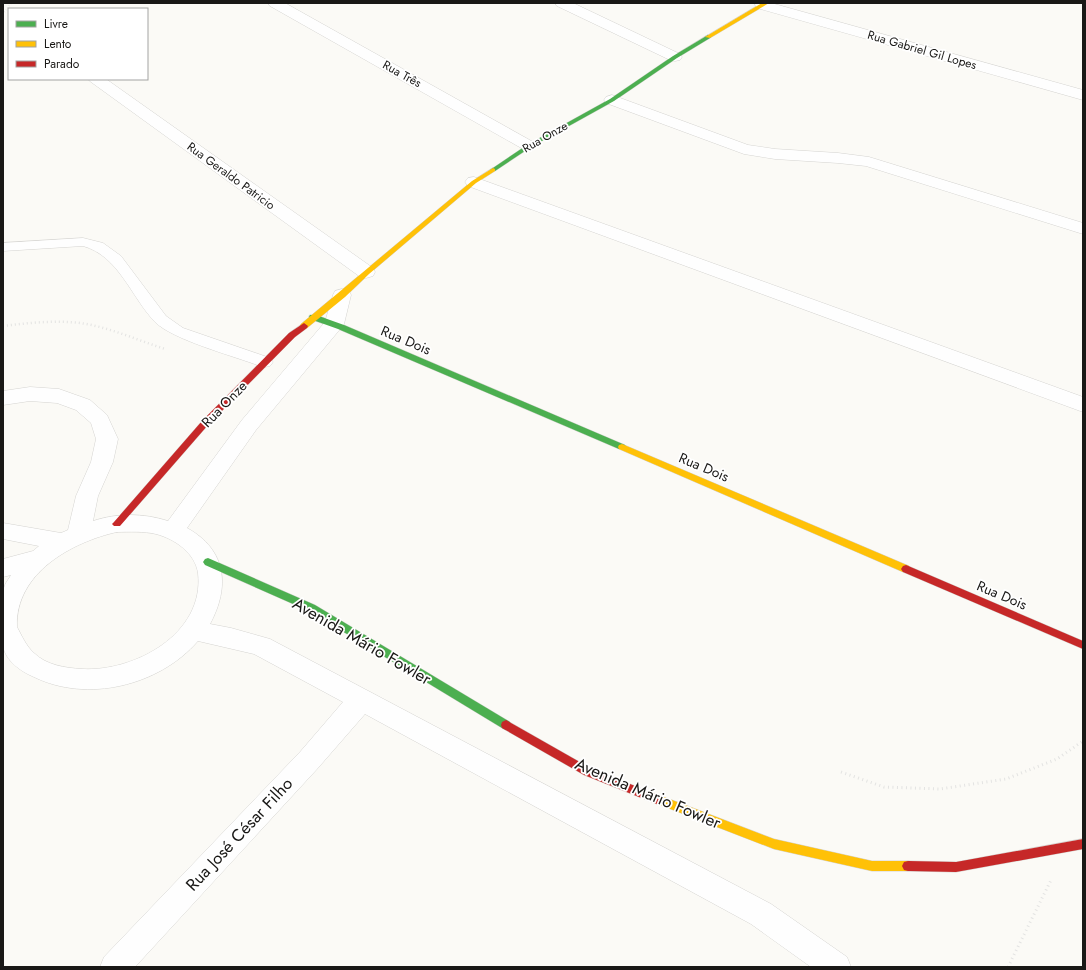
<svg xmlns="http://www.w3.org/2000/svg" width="1086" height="970" viewBox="0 0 1086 970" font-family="Jost,sans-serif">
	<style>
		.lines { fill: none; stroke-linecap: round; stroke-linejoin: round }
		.lane-casing { stroke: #d5d4d1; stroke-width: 1 }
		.street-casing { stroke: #d5d4d1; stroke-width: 1 }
		.fast-casing { stroke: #d5d4d1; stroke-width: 1 }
		.slow-casing { stroke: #d5d4d1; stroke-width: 1 }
		.jam-casing { stroke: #d5d4d1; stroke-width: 1 }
		.path-far2 { stroke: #e3e3e2; stroke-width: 2; stroke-dasharray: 0.5 2; stroke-linecap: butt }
		.path-far1 { stroke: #e3e3e2; stroke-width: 2.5; stroke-dasharray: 1 3; stroke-linecap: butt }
		.path { stroke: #e3e3e2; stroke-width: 3; stroke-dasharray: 1 3.5; stroke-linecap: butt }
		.lane { fill: #fefefe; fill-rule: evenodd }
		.street { fill: #fefefe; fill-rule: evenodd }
		.fast { fill: #4caf50; fill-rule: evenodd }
		.slow { fill: #ffc107; fill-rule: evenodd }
		.jam { fill: #c62828; fill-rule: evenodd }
		.labels { text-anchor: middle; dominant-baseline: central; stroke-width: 3.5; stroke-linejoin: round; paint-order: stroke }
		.far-street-label { font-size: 12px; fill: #191816; stroke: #fff }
		.street-label { font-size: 14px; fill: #191816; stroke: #fff }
		.near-street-label { font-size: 17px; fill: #191816; stroke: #fff }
	</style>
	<rect width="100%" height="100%" fill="#fbfaf6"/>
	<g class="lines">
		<g class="lane-casing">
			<path id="lane" d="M83,238L103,243L121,256L166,316L183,328L270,358L273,362L270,366L265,367L260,366C234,356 173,340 155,322C131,297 119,256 83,246L3,251V243Z"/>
		</g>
		<g class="street-casing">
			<g id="street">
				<path d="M268,3H285L535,143L537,146L535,149L529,151L523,149L270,6Z"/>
				<path d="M555,3H573L680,54L682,57L680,60L675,61L670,60L557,6Z"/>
				<path d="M756,3H771L1083,90V100L757,8L755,5Z"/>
				<path d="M88,79H106L373,268L375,272L373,276L366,278L359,276L91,82Z"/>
				<path d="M612,95L748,145L775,149L838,153L869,157L1083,223V234L866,166L838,163L775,159L744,154L606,103L604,100L606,97Z"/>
				<path d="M474,177L1083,397V412L468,186L465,182L468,178Z"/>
				<path d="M342,289L349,291L351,295L344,324L341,328L256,430L187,528C227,550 230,587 210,624L231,628L270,639L771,904L847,957L851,967H811L751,924L365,714L318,768L135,967H100L104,957L300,752L343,702L254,654L198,641C159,686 87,703 34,677C20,671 6,661 3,646C1,638 3,629 3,621C3,611 0,597 4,588C5,583 9,579 11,575L3,577V559L33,551L39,546L3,539V523L61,533L68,530L76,496L91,462L96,439L91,423L76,410L57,403L30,401L3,405V391L30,387L59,389L90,400L107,415L118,439L113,462L98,496L93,521C117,513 143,513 168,521L242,420L325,322L333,295L335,291ZM117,532C130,532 143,531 156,534C175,539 195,553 198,573C205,634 134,672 82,669C65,668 46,665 34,653C26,646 22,636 17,627C15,573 72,542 117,532Z"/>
			</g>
		</g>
		<g class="fast-casing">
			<g id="fast">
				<path d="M708,35L711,37L710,38L677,58L614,101L531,147L495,171H491L490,170L527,145L610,99L673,56Z"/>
				<path d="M310,315H316L344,325L625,445L626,447L625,449H619L338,329L310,319L309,317Z"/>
				<path d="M208,558L315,605L510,722L511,725L510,728L506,730L502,728L309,611L205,565L203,562L205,559Z"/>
			</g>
		</g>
		<g class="slow-casing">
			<g id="slow">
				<path d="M762,3H769L710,38L705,37Z"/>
				<path d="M493,168L495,169V171L476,183L369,274L345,297L307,328H301L300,326L301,324L472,181Z"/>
				<path d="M622,444L909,566L911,569L909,572H903L619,449L618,447L619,445Z"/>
				<path d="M659,795L774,839L872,861H908L912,862L914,866L912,870L908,871H872L774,849L655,803L653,800L655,797Z"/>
			</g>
		</g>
		<g class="jam-casing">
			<g id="jam">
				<path d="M304,323L308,326L307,328L295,337L208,425L120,526H114L112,524L114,522L202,421L289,333Z"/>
				<path d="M906,565L1083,641V649L903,572L901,569L903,566Z"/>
				<path d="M506,720L592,769L663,797L665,800L663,803L659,805L584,775L502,728L501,725L502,722Z"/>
				<path d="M1083,839V849L956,872L908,871L904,870L902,866L904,862L908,861L956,862Z"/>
			</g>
		</g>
		<path class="path-far2" d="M3,14L11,3"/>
		<path class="path-far1" d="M3,326C28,323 54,320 80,323C109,327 137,340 165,349"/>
		<g class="path">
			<path d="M841,772L884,787L940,789L1006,779L1057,759L1083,741"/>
			<path d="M1008,967L1051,880"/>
		</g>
		<use href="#lane" class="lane"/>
		<use href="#street" class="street"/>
		<use href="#fast" class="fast"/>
		<use href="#slow" class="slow"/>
		<use href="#jam" class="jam"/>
	</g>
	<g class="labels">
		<g class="far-street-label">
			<text transform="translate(922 50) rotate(16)">Rua Gabriel Gil Lopes</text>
			<text transform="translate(402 74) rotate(29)">Rua Três</text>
			<text transform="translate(545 137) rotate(-30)">Rua Onze</text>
			<text transform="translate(231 176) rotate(36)">Rua Geraldo Patricio</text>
		</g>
		<g class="street-label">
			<text transform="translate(406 340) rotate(23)">Rua Dois</text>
			<text transform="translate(224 404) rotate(-46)">Rua Onze</text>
			<text transform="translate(704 467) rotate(23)">Rua Dois</text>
			<text transform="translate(1002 595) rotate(23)">Rua Dois</text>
		</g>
		<g class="near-street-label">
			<text transform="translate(362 641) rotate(30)">Avenida Mário Fowler</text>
			<text transform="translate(648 793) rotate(23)">Avenida Mário Fowler</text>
			<text transform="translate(239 834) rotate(-47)">Rua José César Filho</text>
		</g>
	</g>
	<rect width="1086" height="970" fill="none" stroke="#191816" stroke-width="8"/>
	<rect x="8" y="8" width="140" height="72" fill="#ffffff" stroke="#a3a3a2"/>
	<rect x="16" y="21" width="20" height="6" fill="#4caf50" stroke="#a3a3a2"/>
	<text x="44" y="28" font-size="12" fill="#191816">Livre</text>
	<rect x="16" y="41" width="20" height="6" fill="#ffc107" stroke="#a3a3a2"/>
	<text x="44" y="48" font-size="12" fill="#191816">Lento</text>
	<rect x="16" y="61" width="20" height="6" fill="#c62828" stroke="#a3a3a2"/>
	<text x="44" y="68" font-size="12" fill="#191816">Parado</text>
</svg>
